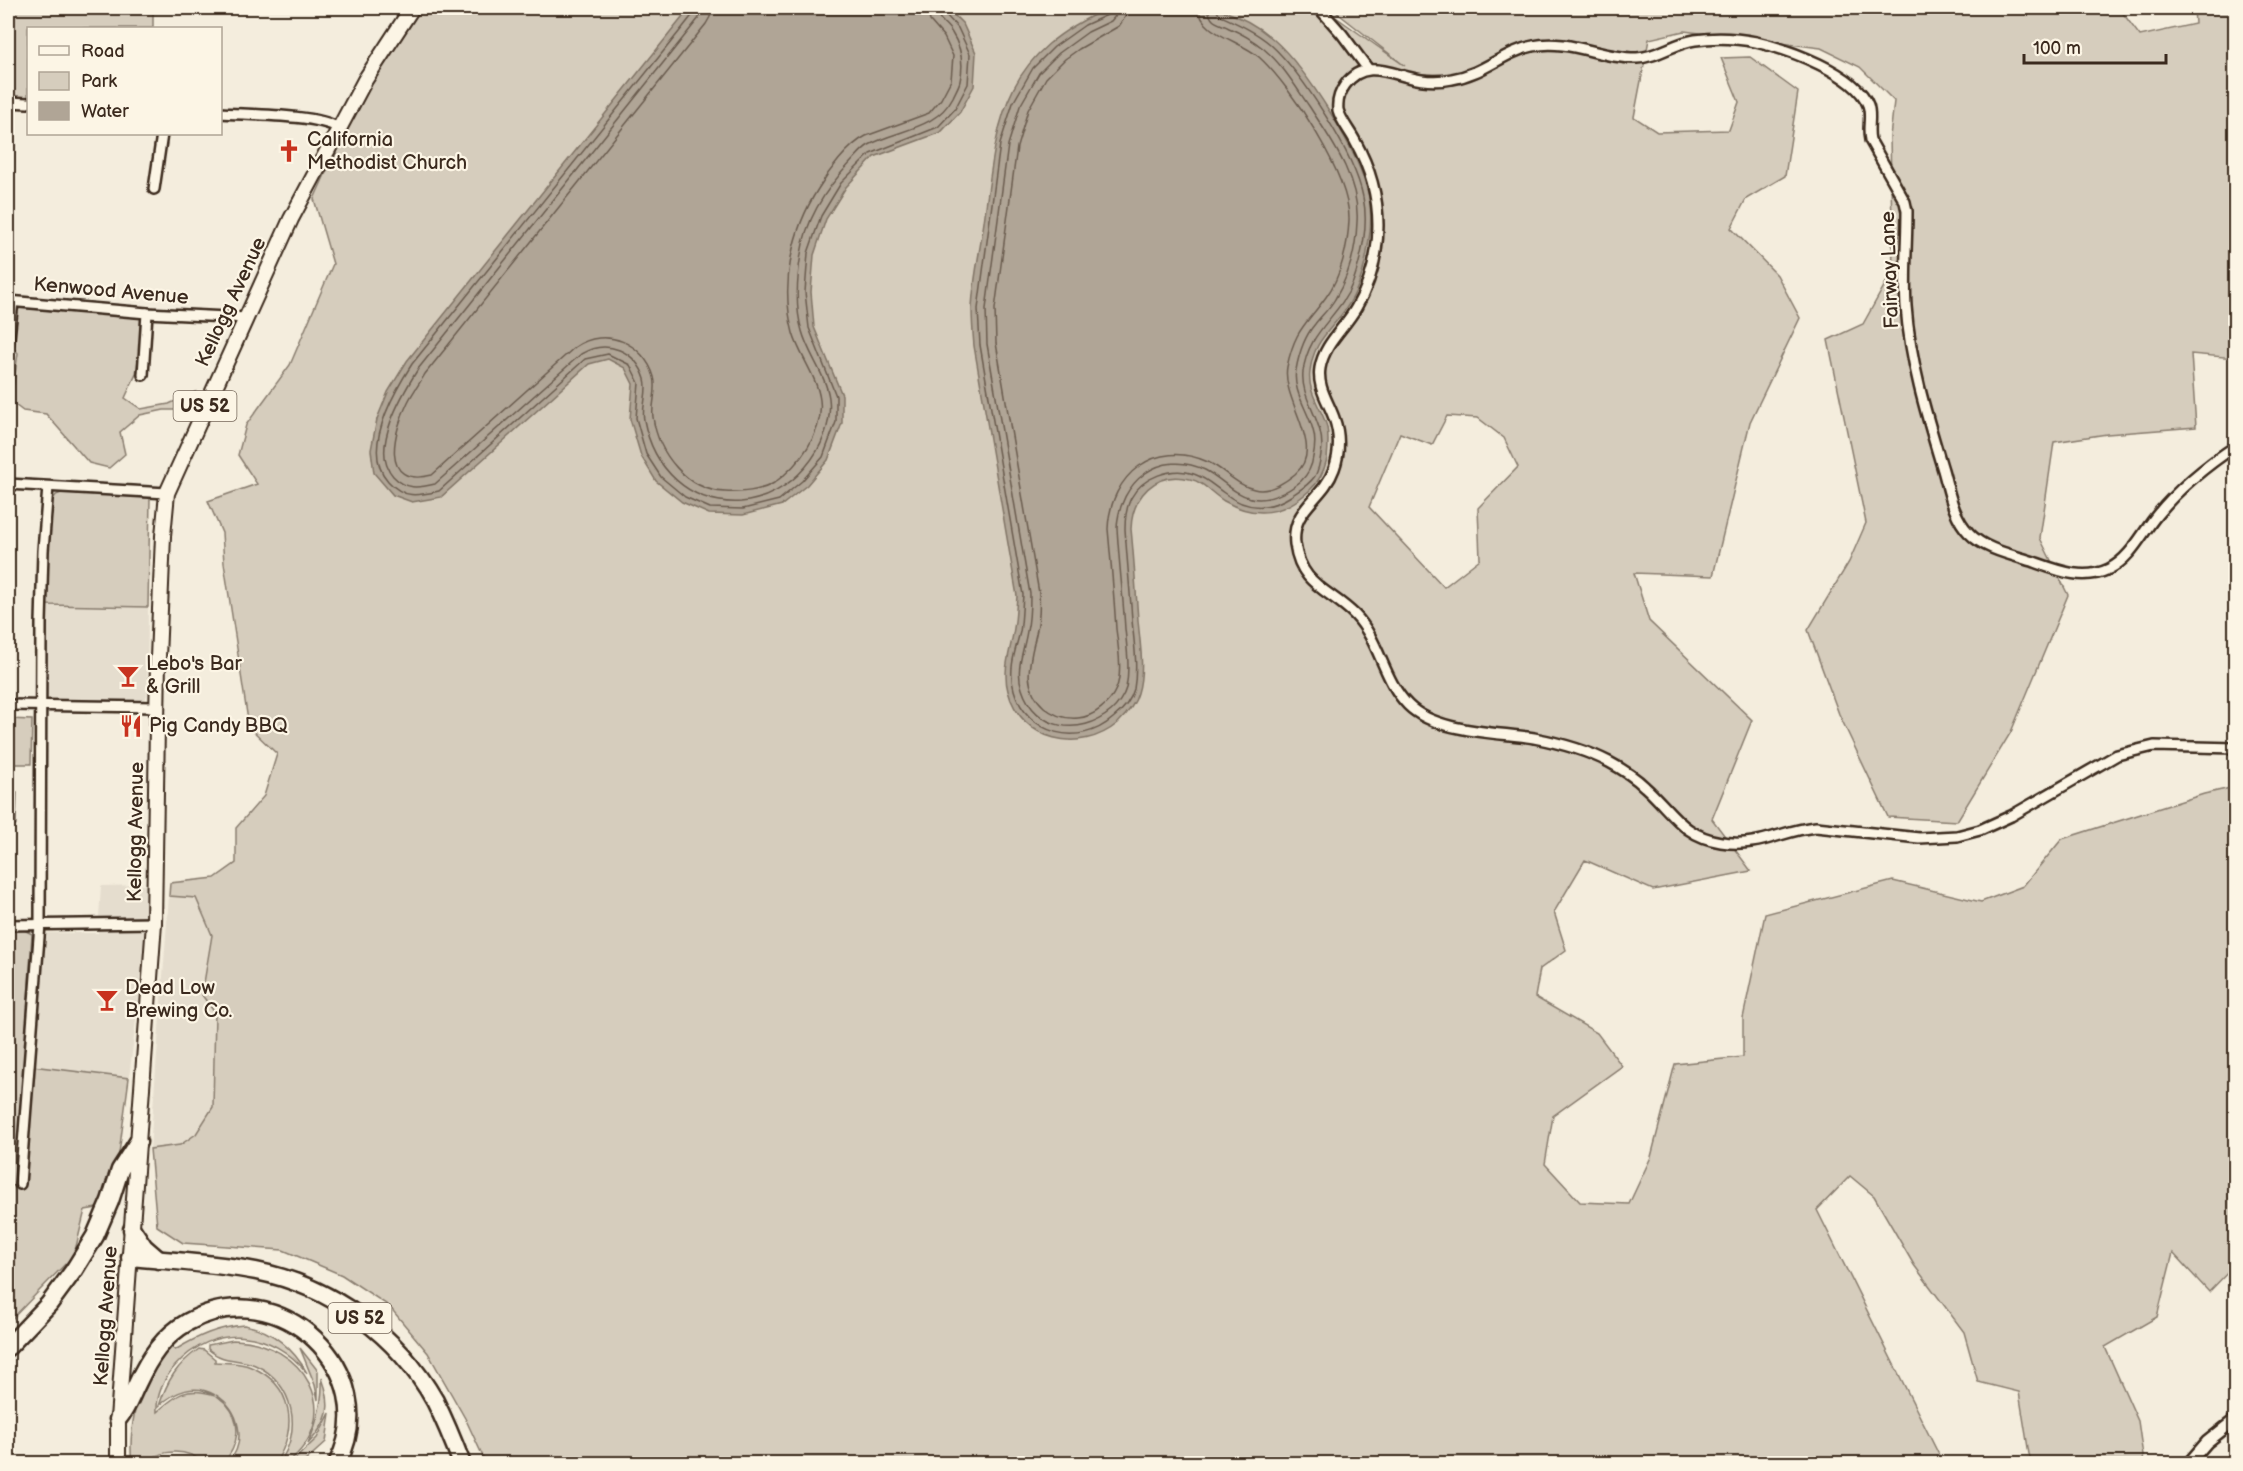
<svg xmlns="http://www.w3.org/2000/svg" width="2243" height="1471" viewBox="0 0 2243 1471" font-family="'Balsamiq Sans',sans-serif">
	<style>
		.built { fill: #e5ddce }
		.green { fill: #d6cdbd; stroke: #887c6e; stroke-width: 1.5; fill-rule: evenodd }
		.water { fill: #b0a596; stroke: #817466; stroke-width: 1.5 }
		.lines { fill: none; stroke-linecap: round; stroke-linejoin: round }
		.shore { stroke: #6a5b4e; stroke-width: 1.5 }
		.minor-casing { stroke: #3b2a1e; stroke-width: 14 }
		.tertiary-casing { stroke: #3b2a1e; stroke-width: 15 }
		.primary-casing { stroke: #3b2a1e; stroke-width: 18 }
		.motorway-casing { stroke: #3b2a1e; stroke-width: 21 }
		.minor { stroke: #fcf5e5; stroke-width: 9 }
		.tertiary { stroke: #fcf5e5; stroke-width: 10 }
		.primary { stroke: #fcf5e5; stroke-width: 14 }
		.motorway { stroke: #fcf5e5; stroke-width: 16 }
		.labels { text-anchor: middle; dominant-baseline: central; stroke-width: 4.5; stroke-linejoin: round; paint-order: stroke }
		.shield { fill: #fcf5e5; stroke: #75675a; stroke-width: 1.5 }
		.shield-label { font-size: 18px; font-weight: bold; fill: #3b2a1e }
		.poi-label { font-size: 20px; fill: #3b2a1e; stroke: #fcf5e5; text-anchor: start }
		.street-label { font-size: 20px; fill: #3b2a1e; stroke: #fcf5e5 }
	</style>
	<rect width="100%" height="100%" fill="#f4eddd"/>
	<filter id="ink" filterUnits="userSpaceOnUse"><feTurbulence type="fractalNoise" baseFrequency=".0167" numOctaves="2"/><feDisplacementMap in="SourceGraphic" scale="12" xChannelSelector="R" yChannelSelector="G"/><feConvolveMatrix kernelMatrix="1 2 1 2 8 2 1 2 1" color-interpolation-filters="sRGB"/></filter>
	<g filter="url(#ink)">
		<g class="built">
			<path d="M47,605L148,607L147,695L144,702L52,701L45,694Z"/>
			<path d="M146,885L145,944L129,1078L35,1068L46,933H98L101,886Z"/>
			<path d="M169,896L196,898L212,935L202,995L215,1012L213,1107L196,1134L180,1145L150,1149Z"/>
		</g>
		<g class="green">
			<path d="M8,8H153V28H28V98L8,97Z"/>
			<path d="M412,8H1323L1405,66L1331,8H2119L2140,36L2195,24L2194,8H2235V358L2191,354L2196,427L2107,434L2054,442L2040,538L2068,595L2011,732L1957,821L1888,817L1839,714L1808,630L1849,562L1866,523L1828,340L1863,324L1893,270L1890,137L1894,101L1860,67L1821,48L1684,31L1649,39L1634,117L1657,132L1729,130L1739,102L1721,58L1750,57L1798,92L1785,176L1746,199L1731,228L1777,275L1800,318L1750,422L1713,576L1634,573L1649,621L1752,720L1712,819L1751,871L1653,890L1585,860L1554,912L1566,950L1540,969L1535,997L1597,1033L1622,1066L1553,1116L1545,1164L1580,1202L1629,1204L1651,1157L1675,1064L1743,1057V1018L1765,914L1893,881L1981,902L2023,886L2062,839L2204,794L2235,787V1265L2209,1292L2173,1253L2157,1317L2105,1347L2138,1421L2144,1463H2033L2029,1454L2019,1392L1978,1382L1964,1332L1914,1265L1874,1196L1850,1176L1817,1210L1943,1463H486L466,1420L428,1353L389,1306L342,1275L283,1250L183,1243L157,1226L150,1149L180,1145L196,1134L213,1107L215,1013L202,995L212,935L196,898L169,896L170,883L215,878L236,863V828L264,796L277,754L249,727L224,563L222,533L208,501L257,484L238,455L246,425L290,365L333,264L314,199L328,168L348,133L338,128ZM1447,416L1478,418L1504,438L1518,467L1478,508L1480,559L1444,587L1369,507L1400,433L1432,445Z"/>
			<path d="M8,117L16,118L11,224H8Z"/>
			<path d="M20,308L144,318L136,374L125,398L141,409L169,404L195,392L187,410H164L140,415L120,432L125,454L109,468L89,463L46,414L23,411L11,402L18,353L10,345L15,313Z"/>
			<path d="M64,492L150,498L148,607L47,605L49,505L56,495Z"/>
			<path d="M8,719L32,720L31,764H8Z"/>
			<path d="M8,792H17L16,825H8Z"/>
			<path d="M8,930H24L32,934L24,1065L129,1078L117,1168L103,1207L85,1210L74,1255L8,1323Z"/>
			<path d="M244,1325C272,1330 294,1349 307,1373C272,1329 214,1322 175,1366C164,1378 156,1396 157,1412C177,1394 187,1386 215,1395C195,1383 175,1391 159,1406C167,1381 177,1364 199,1349L204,1350L215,1359V1362C227,1363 240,1362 251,1367C293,1384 299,1429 275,1463H228C247,1442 240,1410 216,1395C219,1398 224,1401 227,1405C243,1423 238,1447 223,1463C219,1463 213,1464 209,1463C202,1463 197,1457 191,1455C176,1449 157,1452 145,1463L132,1464C128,1433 137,1388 152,1361C156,1355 165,1350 170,1346L175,1350C198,1336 218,1327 244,1325Z"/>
			<path d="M233,1340C304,1341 348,1415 287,1463H279C303,1431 294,1382 255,1365C236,1357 225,1364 208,1349V1345Z"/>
			<path d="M300,1348L318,1371V1400L315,1385Z"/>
			<path d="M322,1378C333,1407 329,1421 308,1444C317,1423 323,1401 322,1378Z"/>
			<path d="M330,1413L326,1442L304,1462L291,1463L317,1438Z"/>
		</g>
		<g class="water">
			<path d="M690,8H947L963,24L976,53L974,86L960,112L941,132L874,157L846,187L826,219L814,255L811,292L814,327L842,395V423L828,460L807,485L782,505L743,515L709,514L682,502L656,481L641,456L630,419L633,384L625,368L608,359L589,364L441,497L412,502L393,495L374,473L371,450L377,419L388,392L407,361Z"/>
			<path d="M1109,8C1135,7 1161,8 1186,8C1196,8 1209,6 1218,9C1237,15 1258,26 1273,39C1306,68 1361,154 1369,197C1372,213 1371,230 1368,246C1365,268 1358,292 1345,310C1329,332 1313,342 1310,372C1307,392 1322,409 1327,427C1329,438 1328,448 1327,459C1324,471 1320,481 1310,490C1283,515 1256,519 1224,501C1212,494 1204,482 1190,479C1155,470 1132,497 1131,529C1134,559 1136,590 1138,620C1140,644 1145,670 1138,693C1135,705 1126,715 1118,723C1080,755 1021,741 1008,691C1002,669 1011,650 1014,628C1016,618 1016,607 1017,596L974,346C973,334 972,321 972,309C973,280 980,251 984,222C998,117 1001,55 1109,8Z"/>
		</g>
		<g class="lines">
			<g class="shore">
				<path d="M695,8L694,13L683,27L412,364C394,392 360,450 388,481C404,499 417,496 439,491L585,359L608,354L630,365L639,383L636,418L646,454L661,477L685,497L710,508L743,509L779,500L802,481L823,457L836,422V396L809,328L805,292L808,253L821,216L841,183L870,154L938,127L955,109L968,84L970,54L958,28L944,13L943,8"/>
				<path d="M702,8L699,18L418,369C403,393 369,449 393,476C406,490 418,488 435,484L581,354C607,338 636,351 645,379C649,392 641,407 644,420C653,468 689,505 741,502C789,498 835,448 829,398C826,375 808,354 802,331C795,308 797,278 801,254C806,219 828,186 852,161C857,156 862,149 869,145C898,129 936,130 953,97C955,92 959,86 960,81C964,64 961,47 952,33C947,23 936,20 936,8"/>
				<path d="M711,8L710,17L706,24L425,374C420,383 413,392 408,402C394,430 378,489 432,475L575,347C606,326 644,343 654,377C658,390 651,404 653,417C658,454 687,490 725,492C740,493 761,491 774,483C799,465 824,433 820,400C817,376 799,355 793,333C780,285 792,230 818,189C828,172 848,145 866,136L929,113L941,99L951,80L953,56L944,37L930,21L927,8"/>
				<path d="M1109,8L1107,15L1085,25L1054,47L1033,68L1013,103L1000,144L978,309L980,345L1023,595C1022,607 1022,620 1020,632C1015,651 1008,670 1014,690C1027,735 1079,748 1113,718C1122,711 1131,700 1134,689C1138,666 1134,642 1132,620C1130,590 1127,559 1125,529C1125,518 1126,508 1131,498C1142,477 1172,466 1194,474C1206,478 1214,486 1224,493C1246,510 1268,511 1291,496C1300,490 1309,485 1315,476C1319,469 1320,462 1321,454C1327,423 1300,401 1303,372C1308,330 1340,317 1353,282C1362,256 1369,225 1363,197C1355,155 1302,73 1270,44C1255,31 1236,23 1219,15L1216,8"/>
				<path d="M1117,8L1116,15L1111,21L1088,32L1059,53L1039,73L1020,106L1008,145L986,309L987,344L1030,594C1030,606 1030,619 1027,631C1024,651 1015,669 1022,689C1035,730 1080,737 1111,711C1117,706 1124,696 1126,688C1130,669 1127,648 1125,629C1123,595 1119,562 1117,528C1119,482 1160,448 1205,470C1221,478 1233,494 1251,498C1269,502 1288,492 1301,481C1308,474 1312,466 1313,457C1315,448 1316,439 1313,430C1308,410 1292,391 1296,370C1299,353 1304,337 1315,324C1321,316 1330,308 1335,299C1349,276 1356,248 1357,222C1360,179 1331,140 1309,106C1295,86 1283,65 1264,49C1254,41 1241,33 1229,28C1224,25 1217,24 1213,20C1209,16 1209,12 1208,8"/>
				<path d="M1126,8L1125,17L1119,26L1079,49L1065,59L1046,78L1028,110L1017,147L995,309L996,343L1039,593C1040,607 1039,622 1036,634C1030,661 1021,686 1044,707C1053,715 1065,719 1078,718C1094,717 1110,703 1116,689C1123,674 1118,645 1116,629C1114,596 1111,562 1108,529C1110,475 1155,438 1208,462C1224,469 1236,485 1254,489C1268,493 1284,483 1295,474C1327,447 1281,401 1287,367C1295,329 1305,326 1326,297C1341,277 1348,245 1349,220C1350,176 1291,86 1259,57C1240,40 1200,34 1199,8"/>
			</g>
			<g class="minor-casing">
				<g id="minor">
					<path d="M1319,8L1342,34L1368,69"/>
					<path d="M8,102L28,103"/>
					<path d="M220,113C248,115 317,114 338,128"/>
					<path d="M154,189L162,134"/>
					<path d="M8,301L147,313L247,318"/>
					<path d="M8,346L13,301"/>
					<path d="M143,375L147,313"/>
					<path d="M2236,446C2207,465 2179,488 2157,515C2142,533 2131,558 2109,569C2084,581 2059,571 2034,562C2013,555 1985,550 1969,533C1953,517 1949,491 1943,470C1927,417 1910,362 1906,306C1904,275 1907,242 1907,211L1905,202L1870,140C1867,128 1872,116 1868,105C1856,73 1787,49 1756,42C1737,38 1715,37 1695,40C1674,43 1658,57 1637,58C1602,59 1568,38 1533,46C1503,52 1484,74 1452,79C1438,82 1422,81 1408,77C1385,71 1362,61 1345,85C1340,92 1337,101 1338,110C1341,121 1350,131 1355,141C1374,175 1382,212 1376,251C1373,271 1366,291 1356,308C1344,329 1324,344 1320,368C1317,387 1328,401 1334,418C1340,434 1340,453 1334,469C1323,500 1291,508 1295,544C1301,586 1329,589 1355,615C1380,641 1383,680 1408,705C1436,733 1497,732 1534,738C1560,743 1586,750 1609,762C1622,769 1635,777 1645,787C1672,811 1682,836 1721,842C1761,848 1781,830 1816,827L1919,838L1957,836L1980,830L2011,816L2117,755L2154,746L2236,748"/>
					<path d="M8,484L167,493"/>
					<path d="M8,705L157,707"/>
					<path d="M8,925L154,923"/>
					<path d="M20,1184L40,924L41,623L43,551L48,487"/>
				</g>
			</g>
			<g class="tertiary-casing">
				<path id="tertiary" d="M2188,1464L2207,1442L2236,1419"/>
			</g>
			<g class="primary-casing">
				<path id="primary" d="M118,1464V1419L154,923L158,658L163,536L167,493L291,219L365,80L412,8"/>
			</g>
			<g class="motorway-casing">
				<g id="motorway">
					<path d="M132,1229L144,1247L159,1260"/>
					<path d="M130,1257C171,1261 215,1263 256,1271C331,1286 398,1335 435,1401C445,1421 454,1443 462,1464"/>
					<path d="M8,1347L49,1304L74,1270L95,1236L110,1201L120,1170L138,1142"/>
					<path d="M118,1419C128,1407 130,1398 137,1384C149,1358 163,1336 188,1322C278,1271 386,1371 337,1464"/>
				</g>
			</g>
			<use href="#minor" class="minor"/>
			<use href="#tertiary" class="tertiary"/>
			<use href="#primary" class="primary"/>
			<use href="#motorway" class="motorway"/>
		</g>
	</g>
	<defs>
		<g id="church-bare" transform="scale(1.8)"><path d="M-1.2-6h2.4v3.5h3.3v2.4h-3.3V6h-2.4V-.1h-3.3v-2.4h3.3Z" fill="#c8321e" stroke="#fcf5e5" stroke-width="2.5" paint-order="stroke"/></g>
		<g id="bar-bare" transform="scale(1.8)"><path d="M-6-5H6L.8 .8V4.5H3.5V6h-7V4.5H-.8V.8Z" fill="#c8321e" stroke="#fcf5e5" stroke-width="2.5" paint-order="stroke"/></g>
		<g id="restaurant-bare" transform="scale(1.8)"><path d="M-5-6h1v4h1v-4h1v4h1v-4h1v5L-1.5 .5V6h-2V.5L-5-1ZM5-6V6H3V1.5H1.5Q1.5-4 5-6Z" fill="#c8321e" stroke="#fcf5e5" stroke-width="2.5" paint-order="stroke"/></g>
	</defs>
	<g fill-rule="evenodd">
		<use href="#church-bare" x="289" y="151"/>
		<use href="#bar-bare" x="128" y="676"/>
		<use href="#restaurant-bare" x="131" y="726"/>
		<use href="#bar-bare" x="107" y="1000"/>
	</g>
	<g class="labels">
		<g class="shield">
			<rect x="173.5" y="391" width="63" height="30" rx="4.5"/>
			<rect x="328.5" y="1303" width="63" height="30" rx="4.5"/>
		</g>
		<g class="shield-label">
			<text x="205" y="406">US 52</text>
			<text x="360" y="1318">US 52</text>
		</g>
		<g class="poi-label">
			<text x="307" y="140">California<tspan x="307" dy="23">Methodist Church</tspan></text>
			<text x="146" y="664">Lebo's Bar<tspan x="146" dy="23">&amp; Grill</tspan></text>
			<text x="149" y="726">Pig Candy BBQ</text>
			<text x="125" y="988">Dead Low<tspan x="125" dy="23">Brewing Co.</tspan></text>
		</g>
		<g class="street-label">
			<text transform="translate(1890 270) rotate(-92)">Fairway Lane</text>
			<text transform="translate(111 291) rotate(5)">Kenwood Avenue</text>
			<text transform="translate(231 302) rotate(-65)">Kellogg Avenue</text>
			<text transform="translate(136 832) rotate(-89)">Kellogg Avenue</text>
			<text transform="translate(106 1316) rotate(-86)">Kellogg Avenue</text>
		</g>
	</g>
	<rect width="2243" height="1471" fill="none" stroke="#fcf5e5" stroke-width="30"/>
	<rect x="15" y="15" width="2213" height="1441" fill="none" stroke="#3b2a1e" stroke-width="2" filter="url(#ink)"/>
	<rect x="27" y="27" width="195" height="108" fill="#fcf5e5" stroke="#afa495" stroke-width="1.5"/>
	<rect x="39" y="46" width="30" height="9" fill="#fcf5e5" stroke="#afa495" stroke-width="1.5"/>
	<text x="81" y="57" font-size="18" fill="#3b2a1e">Road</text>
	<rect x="39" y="72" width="30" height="18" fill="#d6cdbd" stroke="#afa495" stroke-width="1.5"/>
	<text x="81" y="87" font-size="18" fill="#3b2a1e">Park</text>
	<rect x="39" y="102" width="30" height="18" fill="#b0a596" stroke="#afa495" stroke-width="1.5"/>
	<text x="81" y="117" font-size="18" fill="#3b2a1e">Water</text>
	<path d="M2024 54v9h142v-9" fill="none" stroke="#3b2a1e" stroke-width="3"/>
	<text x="2033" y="54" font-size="18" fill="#3b2a1e" stroke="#fcf5e5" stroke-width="4.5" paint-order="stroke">100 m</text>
</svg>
